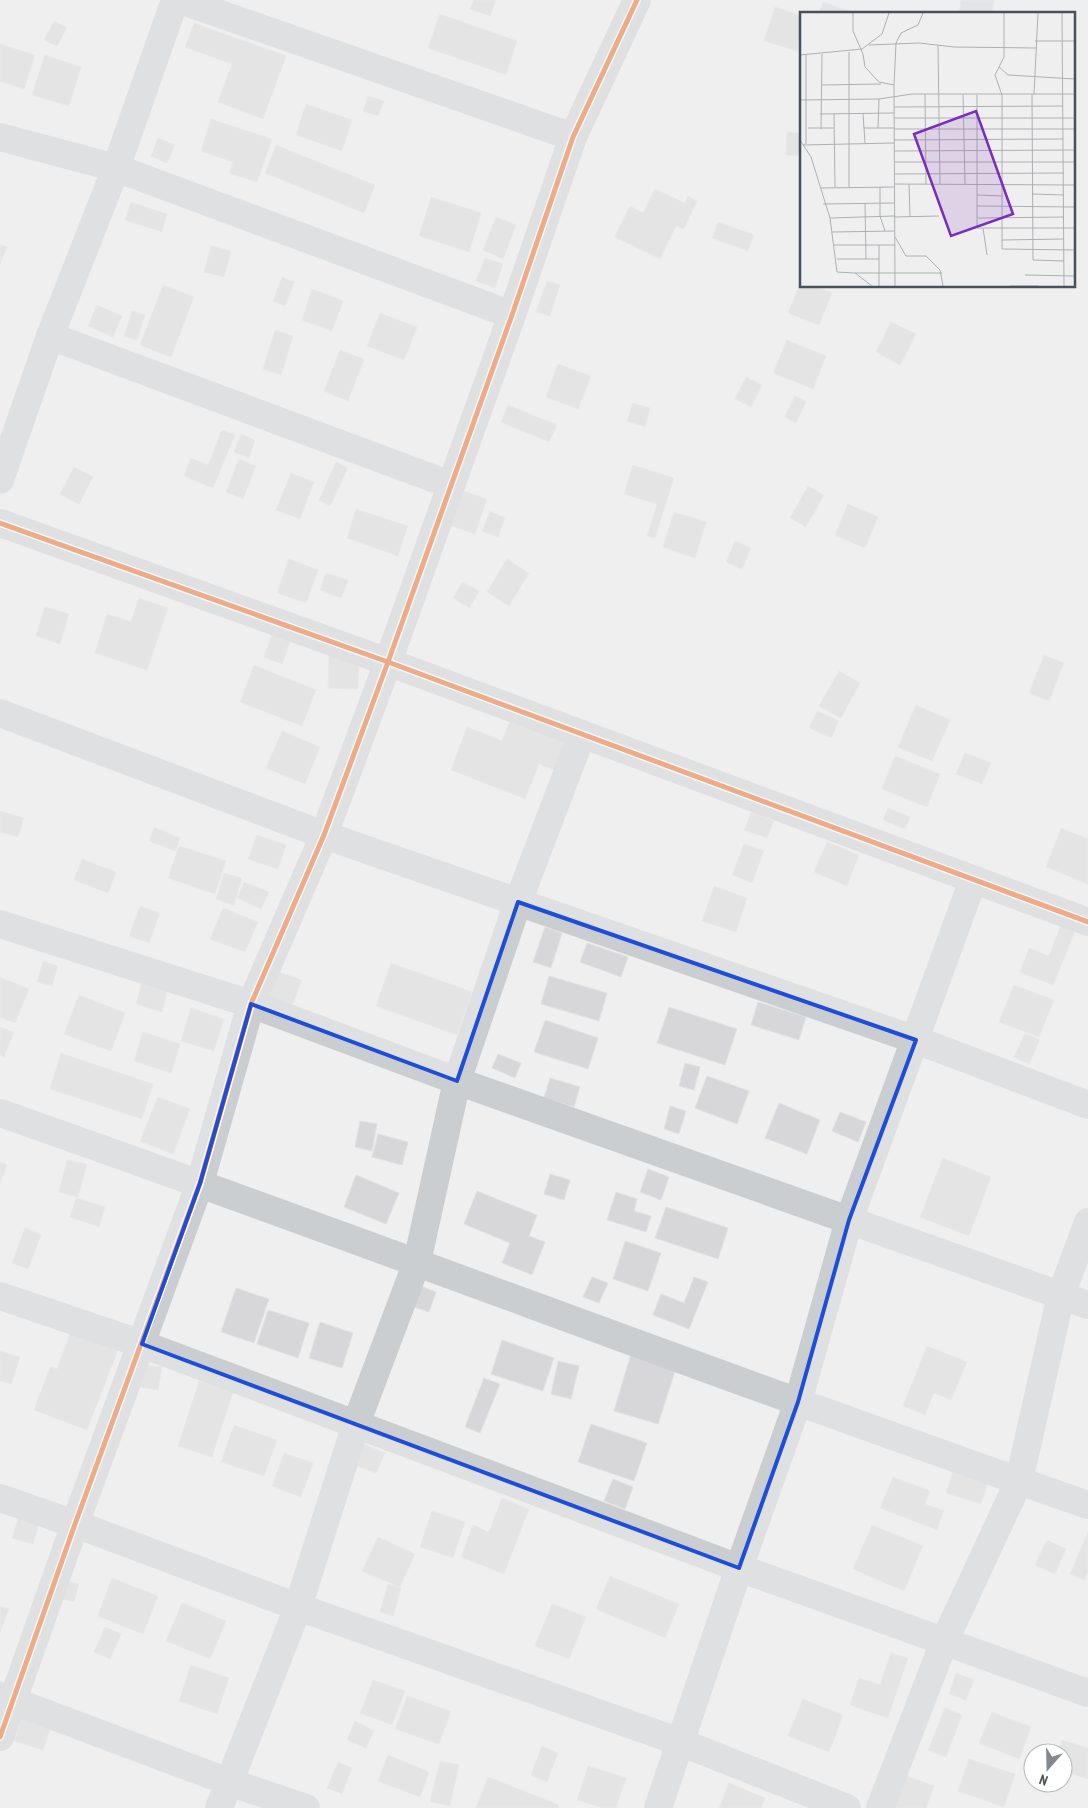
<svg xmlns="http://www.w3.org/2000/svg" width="1088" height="1808" viewBox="0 0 1088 1808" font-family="'PT Sans Narrow',sans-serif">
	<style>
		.building { fill: #d7d7d9; stroke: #e1e1e2 }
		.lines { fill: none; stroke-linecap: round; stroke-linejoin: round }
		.minor { stroke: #cbced0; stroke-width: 28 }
		.cycleway-casing { stroke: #fff; stroke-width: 8 }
		.cycleway { stroke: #e8590c; stroke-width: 5 }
		.marked { fill: none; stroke: #1d4ed8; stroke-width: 4; stroke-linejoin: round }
		.inset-road { fill: none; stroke: #acb0b4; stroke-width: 1 }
		.view { fill: #7b2cbf; fill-opacity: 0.15; stroke: #7b2cbf; stroke-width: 2.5 }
		.inset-edge { fill: none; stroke: #47515b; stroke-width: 2.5 }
	</style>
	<rect width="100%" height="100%" fill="#f0efef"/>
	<g class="building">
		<path d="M474,0H496L490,16L470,9Z"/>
		<path d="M961,0H994L992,14H959Z"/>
		<path d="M823,2L853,13V14H819Z"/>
		<path d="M775,7L802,16V36L797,51L764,41Z"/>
		<path d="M440,14L517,41L506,75L428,48Z"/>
		<path d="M54,21L67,28L57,46L44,40Z"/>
		<path d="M194,23L286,56L263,119L218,102L232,64L185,47Z"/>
		<path d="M0,44L35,55L24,89L0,81Z"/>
		<path d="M45,55L81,67L69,106L32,95Z"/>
		<path d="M368,96L384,101L378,116L363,111Z"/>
		<path d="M306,104L352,120L342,151L296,135Z"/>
		<path d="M211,119L272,139L257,182L229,173L233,162L201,151Z"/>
		<path d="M787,132L802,133V156L786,155Z"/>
		<path d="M158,138L175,145L167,163L151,156Z"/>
		<path d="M276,145L375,185L364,213L265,173Z"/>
		<path d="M655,189L685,203L688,196L697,201L684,229L676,226L660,259L615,237L630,206L643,213Z"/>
		<path d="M431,197L481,213L469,252L419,236Z"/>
		<path d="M131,202L167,214L162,232L125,220Z"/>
		<path d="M496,217L516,225L503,259L483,250Z"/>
		<path d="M718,222L754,235L748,251L712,238Z"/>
		<path d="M0,245L7,247L0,264Z"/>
		<path d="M211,246L231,251L224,277L204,272Z"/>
		<path d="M485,258L503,264L495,288L476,281Z"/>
		<path d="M282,277L294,282L285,306L273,301Z"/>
		<path d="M547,281L560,285L550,316L536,312Z"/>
		<path d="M801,281L802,286H815L832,293L819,325L788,313Z"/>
		<path d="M163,285L194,297L171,357L140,345Z"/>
		<path d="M312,289L343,301L332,331L302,320Z"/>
		<path d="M97,305L122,316L113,337L88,326Z"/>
		<path d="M132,311L145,315L137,340L124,336Z"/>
		<path d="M380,313L417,327L404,360L367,346Z"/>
		<path d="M891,322L916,334L900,365L876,352Z"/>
		<path d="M275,330L293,336L281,375L263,369Z"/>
		<path d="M787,340L826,356L813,389L773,373Z"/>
		<path d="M340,350L364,359L348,401L324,391Z"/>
		<path d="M558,364L591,376L578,409L546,397Z"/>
		<path d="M746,377L762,385L751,407L735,399Z"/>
		<path d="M795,396L806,402L796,423L785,417Z"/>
		<path d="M633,403L650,408L645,427L627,421Z"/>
		<path d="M508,405L557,425L549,442L501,422Z"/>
		<path d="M222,430L235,435L213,488L184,476L191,458L208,465Z"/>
		<path d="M241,434L255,440L249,458L234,452Z"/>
		<path d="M239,459L256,466L243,499L226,492Z"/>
		<path d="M336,462L348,468L330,506L319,500Z"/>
		<path d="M633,465L674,478L655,538L647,536L657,504L624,494Z"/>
		<path d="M74,467L93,477L79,504L60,494Z"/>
		<path d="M291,473L314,482L300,519L276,510Z"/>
		<path d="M808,486L824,495L806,527L790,518Z"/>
		<path d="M452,487L487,499L475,534L440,522Z"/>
		<path d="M848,504L878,517L865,548L835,535Z"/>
		<path d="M356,509L408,526L398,556L347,538Z"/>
		<path d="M490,511L505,518L498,537L482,531Z"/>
		<path d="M674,512L706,522L695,558L663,547Z"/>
		<path d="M735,541L751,548L742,569L726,562Z"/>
		<path d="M289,559L318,570L306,603L277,593Z"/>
		<path d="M507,559L529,573L509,606L487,592Z"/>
		<path d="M326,573L348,580L341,598L320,590Z"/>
		<path d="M462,582L479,591L470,608L453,598Z"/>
		<path d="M139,598L168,608L147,670L95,653L107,614L131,622Z"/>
		<path d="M45,607L69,614L60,644L36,636Z"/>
		<path d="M274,629L292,636L282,664L264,657Z"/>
		<path d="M329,655L359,657L358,689L328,688Z"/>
		<path d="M1044,655L1064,663L1049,701L1029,693Z"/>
		<path d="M254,665L316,690L302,726L240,702Z"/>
		<path d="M839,671L860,683L841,718L819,706Z"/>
		<path d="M916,705L950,720L932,761L898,747Z"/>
		<path d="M817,711L839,721L831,738L809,728Z"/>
		<path d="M510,721L575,735L561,773L539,764L525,799L451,770L467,727L502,741Z"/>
		<path d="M282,731L320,747L305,784L266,768Z"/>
		<path d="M965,753L991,763L982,784L956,774Z"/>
		<path d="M895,756L940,774L927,807L882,789Z"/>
		<path d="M888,808L910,817L905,829L883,820Z"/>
		<path d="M0,811L24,818L18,837L0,832Z"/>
		<path d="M752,811L774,821L767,838L744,830Z"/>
		<path d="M154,827L180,838L175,851L149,841Z"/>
		<path d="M1061,828L1088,839V884L1046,867Z"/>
		<path d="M257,835L286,845L278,869L248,859Z"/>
		<path d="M827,842L859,855L847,886L814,872Z"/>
		<path d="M744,844L764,851L752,883L732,875Z"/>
		<path d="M179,846L226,861L215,894L168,878Z"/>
		<path d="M82,859L116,872L108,893L74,880Z"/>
		<path d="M224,873L242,878L234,905L216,899Z"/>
		<path d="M244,882L269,892L261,909L237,898Z"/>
		<path d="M714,886L747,898L736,932L702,921Z"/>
		<path d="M140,906L160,913L149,943L129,936Z"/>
		<path d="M223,908L258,922L245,952L210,939Z"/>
		<path d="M1061,925L1075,931L1053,985L1020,972L1029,948L1049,956Z"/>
		<path d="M545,927L562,933L551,968L533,962Z"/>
		<path d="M587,943L628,957L621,977L580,962Z"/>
		<path d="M43,961L58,966L52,986L37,982Z"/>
		<path d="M391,963L472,992L457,1035L376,1006Z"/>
		<path d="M273,970L302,980L290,1011L262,1000Z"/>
		<path d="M549,976L607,993L599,1021L541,1004Z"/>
		<path d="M0,977L29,989L15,1023L0,1017Z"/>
		<path d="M142,981L168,989L162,1012L136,1004Z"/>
		<path d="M1014,985L1054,1000L1039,1037L999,1022Z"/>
		<path d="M79,995L125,1013L111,1051L64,1034Z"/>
		<path d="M758,1002L806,1017L799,1040L751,1025Z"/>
		<path d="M669,1007L737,1029L725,1065L657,1043Z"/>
		<path d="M191,1008L224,1019L214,1051L181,1041Z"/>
		<path d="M545,1020L598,1038L588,1069L534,1052Z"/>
		<path d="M0,1027L14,1032L4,1057L0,1055Z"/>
		<path d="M143,1032L180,1044L171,1073L134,1061Z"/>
		<path d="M1025,1033L1040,1040L1029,1064L1014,1057Z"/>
		<path d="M61,1053L153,1084L142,1119L50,1089Z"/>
		<path d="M498,1054L521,1063L515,1078L492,1068Z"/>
		<path d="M685,1063L700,1067L694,1090L679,1086Z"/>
		<path d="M707,1076L749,1091L737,1124L695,1108Z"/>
		<path d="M550,1078L580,1087L574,1107L544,1098Z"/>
		<path d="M158,1097L190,1109L173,1154L140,1141Z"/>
		<path d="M779,1103L820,1120L807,1154L765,1138Z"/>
		<path d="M670,1106L686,1111L679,1134L664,1129Z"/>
		<path d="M840,1112L866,1122L858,1142L832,1131Z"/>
		<path d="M360,1121L377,1124L372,1151L355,1147Z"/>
		<path d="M378,1134L408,1142L402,1165L372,1157Z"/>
		<path d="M943,1158L991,1177L969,1236L920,1217Z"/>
		<path d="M67,1160L87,1164L78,1197L59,1192Z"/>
		<path d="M0,1162L7,1165L0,1183Z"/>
		<path d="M648,1169L669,1177L661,1200L640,1192Z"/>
		<path d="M550,1174L570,1180L564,1200L544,1194Z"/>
		<path d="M356,1175L399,1193L386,1224L344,1207Z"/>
		<path d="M477,1191L537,1215L529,1236L545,1242L532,1275L502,1263L510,1243L464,1224Z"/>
		<path d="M616,1192L637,1199L634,1211L651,1216L646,1232L607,1220Z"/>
		<path d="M76,1198L105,1207L99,1227L70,1217Z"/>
		<path d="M666,1207L728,1228L718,1259L655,1238Z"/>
		<path d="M25,1228L41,1235L28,1269L12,1263Z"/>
		<path d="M625,1241L661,1253L648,1291L613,1279Z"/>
		<path d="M592,1277L608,1283L599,1303L583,1297Z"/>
		<path d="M694,1277L708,1282L689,1329L653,1315L661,1294L684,1303Z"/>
		<path d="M418,1285L436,1292L429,1312L411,1306Z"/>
		<path d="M236,1288L269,1299L254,1343L221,1332Z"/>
		<path d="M268,1310L309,1323L298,1358L257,1344Z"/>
		<path d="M320,1322L353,1333L342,1368L309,1358Z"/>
		<path d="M72,1329L119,1347L87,1430L34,1410L50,1367L57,1369Z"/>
		<path d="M502,1340L554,1358L543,1391L491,1374Z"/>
		<path d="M927,1346L967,1362L951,1400L934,1393L925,1415L903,1406Z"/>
		<path d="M0,1351L20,1357L11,1384L0,1381Z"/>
		<path d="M631,1354L676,1368L658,1424L614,1411Z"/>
		<path d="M558,1361L579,1366L571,1399L551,1394Z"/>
		<path d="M144,1365L162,1367L158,1390L140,1387Z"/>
		<path d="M484,1378L500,1384L480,1433L465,1427Z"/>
		<path d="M199,1381L233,1392L212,1457L178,1446Z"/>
		<path d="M591,1424L647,1443L634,1481L578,1462Z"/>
		<path d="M234,1425L277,1440L264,1476L221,1462Z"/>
		<path d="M359,1442L385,1453L376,1473L350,1463Z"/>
		<path d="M284,1453L313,1463L301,1497L272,1486Z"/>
		<path d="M956,1462L991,1474L981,1504L946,1493Z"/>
		<path d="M893,1477L930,1491L925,1504L944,1511L937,1530L880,1508Z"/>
		<path d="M613,1479L633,1487L625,1509L604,1501Z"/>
		<path d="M502,1498L529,1509L504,1574L461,1557L473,1525L489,1532Z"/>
		<path d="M432,1511L465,1522L453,1558L420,1547Z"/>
		<path d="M19,1516L39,1523L33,1544L12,1538Z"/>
		<path d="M872,1525L923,1546L904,1591L853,1569Z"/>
		<path d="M1088,1532V1572L1084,1580L1070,1574Z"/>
		<path d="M378,1537L415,1554L400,1587L362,1571Z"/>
		<path d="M1047,1540L1066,1549L1055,1574L1035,1565Z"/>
		<path d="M610,1576L679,1604L665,1638L596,1609Z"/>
		<path d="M112,1578L158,1596L143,1634L98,1616Z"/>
		<path d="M59,1579L79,1584L74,1602L55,1597Z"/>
		<path d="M388,1584L401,1588L393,1616L380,1612Z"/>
		<path d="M182,1603L226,1621L210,1659L166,1641Z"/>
		<path d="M552,1604L586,1617L569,1659L535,1646Z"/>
		<path d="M0,1606L9,1609L0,1632Z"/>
		<path d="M105,1627L121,1634L110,1659L94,1652Z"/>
		<path d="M891,1653L908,1658L888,1718L850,1705L859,1678L880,1685Z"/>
		<path d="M191,1665L229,1678L217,1714L179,1701Z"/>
		<path d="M956,1673L974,1680L966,1700L949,1694Z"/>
		<path d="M373,1680L405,1691L392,1725L360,1713Z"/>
		<path d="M407,1696L451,1711L439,1744L395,1729Z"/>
		<path d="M803,1699L843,1715L829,1752L788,1736Z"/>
		<path d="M945,1708L962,1715L946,1757L928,1750Z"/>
		<path d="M992,1712L1031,1727L1019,1759L979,1743Z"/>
		<path d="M22,1717L51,1727L43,1750L14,1741Z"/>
		<path d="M355,1721L374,1731L366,1748L347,1740Z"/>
		<path d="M1062,1740L1088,1748V1779L1063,1771V1753H1058Z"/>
		<path d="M542,1746L558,1753L547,1782L531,1775Z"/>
		<path d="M388,1755L429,1772L420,1797L378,1781Z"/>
		<path d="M969,1759L1015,1774L1004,1807L958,1791Z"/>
		<path d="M440,1761L459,1765L450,1806L430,1802Z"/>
		<path d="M338,1762L352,1768L342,1794L327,1788Z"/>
		<path d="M588,1766L626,1778L616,1808H602L577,1800Z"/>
		<path d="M905,1775L934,1786L926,1808H892Z"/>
		<path d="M488,1777L559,1805L558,1808H476Z"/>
		<path d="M729,1783L765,1798L761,1808H719Z"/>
	</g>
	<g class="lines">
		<g class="minor">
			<path d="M180,0L573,137"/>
			<path d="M0,137L116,168L512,315"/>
			<path d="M50,336L451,485"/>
			<path d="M0,480L50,336L116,168L175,0"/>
			<path d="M0,523L388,662L1088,922"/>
			<path d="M0,713L324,835L916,1040L1088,1105"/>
			<path d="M0,924L251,1004L457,1081L1088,1305"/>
			<path d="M0,1113C364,1240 724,1379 1088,1505"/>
			<path d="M0,1296L142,1344L739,1568L1088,1693"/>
			<path d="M0,1498L75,1524L298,1607L680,1742L847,1808"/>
			<path d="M0,1696L229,1782L306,1808"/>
			<path d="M0,1737L75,1524L200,1183L251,1004L324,835L388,662L512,315L573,137L637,0"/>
			<path d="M219,1808L298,1607L356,1424L417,1262L457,1081L518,902L582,734"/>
			<path d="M658,1808L739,1568L798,1402L849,1220L973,880"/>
			<path d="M880,1808L944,1642L1019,1481L1061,1295L1088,1222"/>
		</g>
		<g class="cycleway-casing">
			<g id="cycleway">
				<path d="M0,523L388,662L1088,922"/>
				<path d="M0,1737L75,1524L200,1183L251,1004L324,835L388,662L512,315L573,137L637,0"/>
			</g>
		</g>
		<use href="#cycleway" class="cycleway"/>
	</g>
	<path d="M0 0H1088V1808H0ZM518,902L916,1040L849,1220L798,1402L739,1568L142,1344L200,1183L251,1004L457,1081Z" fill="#f0efef" fill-opacity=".55" fill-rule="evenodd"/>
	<path class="marked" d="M518,902L916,1040L849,1220L798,1402L739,1568L142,1344L200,1183L251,1004L457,1081Z"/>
	<g transform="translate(800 12)">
		<rect width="275" height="275" fill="#f0efef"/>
		<path class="inset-road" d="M53,1V19L63,42L65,55L79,70L94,73L95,274M204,1V45L195,63L202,83V237L275,238M262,1L264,274M235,29H275M69,33L119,31L154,35L236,36M138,34L140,172M49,40V175M0,43L62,37L82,22L89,1M6,43V132M199,55L208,63L275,67M21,73L81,72M94,73L96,31L101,21L118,13L123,1M125,82L126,172M163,82L165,172M232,82L233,248L264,249M234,82L238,1M177,83V216H275M0,88L79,87L112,82H275M94,95L263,94M20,102L94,101M34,102L35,175M63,102L65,131M94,106H275M8,116H34M64,116H94M78,116L79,87M21,117L22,42M94,117H275M0,128L11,145L30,206L37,260L55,261L72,274M94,128L263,127M3,133L94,131M94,139L275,138M94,150H275M94,162L264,161M94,172L275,173M109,172L110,204M80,175V204L85,219M21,176L94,175M232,182L264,183M177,183L203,184M65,191L66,247M23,192L94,191M177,194L275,195M94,205L139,204M30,206L94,204M178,206L264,205M183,216L187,243M32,220L94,219M95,225L106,244H126L140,258L143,274M202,228L264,227M33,233H95M37,247H79M55,261H142M225,263L275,264M79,274V233M210,274H239"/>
		<path class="view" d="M176,99L213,202L151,224L114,122Z"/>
		<rect width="275" height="275" class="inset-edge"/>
	</g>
	<g transform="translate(1048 1768) rotate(200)"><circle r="24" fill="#ffffff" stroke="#b5b9bd"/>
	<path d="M0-4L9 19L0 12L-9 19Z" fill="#82888f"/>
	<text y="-8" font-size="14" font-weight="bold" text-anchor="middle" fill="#47515b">N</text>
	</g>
</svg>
